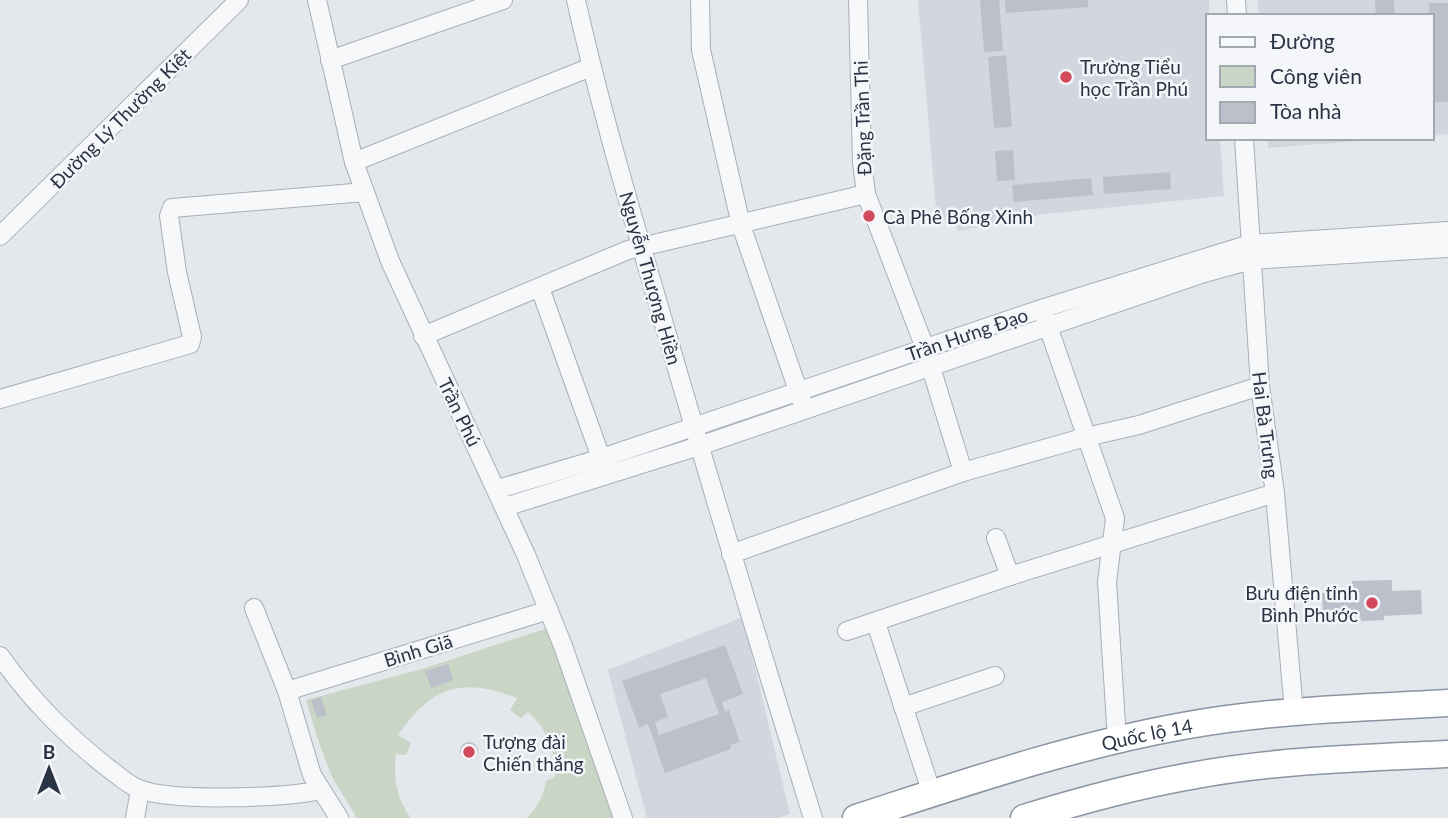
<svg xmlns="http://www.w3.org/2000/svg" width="1448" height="818" viewBox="0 0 1448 818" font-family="Lato,sans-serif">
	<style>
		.built { fill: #d2d6de }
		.green { fill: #c9d6c5 }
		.building { fill: #bbc0ca; fill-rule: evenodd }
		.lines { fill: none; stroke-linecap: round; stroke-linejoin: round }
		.minor-casing { stroke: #a9aeb7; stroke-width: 20 }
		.highway-casing { stroke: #8b94a3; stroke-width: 29 }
		.minor { stroke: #f7f8fa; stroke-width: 18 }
		.highway { stroke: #fff; stroke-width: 26 }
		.poi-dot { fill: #d1495b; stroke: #f4f6f9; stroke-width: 2.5 }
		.labels { text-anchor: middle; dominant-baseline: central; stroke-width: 5; stroke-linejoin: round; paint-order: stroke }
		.poi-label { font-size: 19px; fill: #2b3445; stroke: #f4f6f9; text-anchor: start }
		.street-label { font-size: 19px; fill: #2b3445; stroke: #f4f6f9 }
	</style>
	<rect width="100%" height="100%" fill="#e4e7ec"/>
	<g class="built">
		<path d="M918,0H1209L1208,138H1220L1224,196L1044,214L958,231L953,218L937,221Z"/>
		<path d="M1258,0H1448V134L1432,136V16H1259Z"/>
		<path d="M1267,138H1398L1268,148Z"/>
		<path d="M743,617L790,814L778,818H647L608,670Z"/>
	</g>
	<path class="green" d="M551,627L616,818H527C538,807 543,796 546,781L555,777C555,752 548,729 528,712L521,718L510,710L517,698C462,677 432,686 398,735L411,743L406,755L396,754C393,777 396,798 411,818H357L332,777L319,743L306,700L422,669Z"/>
	<g class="building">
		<path d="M980,0H999L1003,51L984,52Z"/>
		<path d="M1005,0H1088V7L1006,13Z"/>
		<path d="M1375,0H1394L1395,16H1376Z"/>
		<path d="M1429,3H1448V102H1432V16H1429Z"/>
		<path d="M1006,55L1012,127L994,128L988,57Z"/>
		<path d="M1013,150L1015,180L997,181L995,151Z"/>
		<path d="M1170,172L1171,189L1104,194L1103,177Z"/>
		<path d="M1091,178L1093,195L1014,202L1012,185Z"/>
		<path d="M1392,580V591L1421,590L1422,614L1384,616V620L1361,621L1360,615L1323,616L1322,593L1353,592L1352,581Z"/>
		<path d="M725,645L743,694L722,702L725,712L729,710L740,742L730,745L731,749L665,773L648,724L639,728L622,681ZM706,678L719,714L659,735L655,722L668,717L660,694Z"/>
		<path d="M448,664L453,680L431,688L425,671Z"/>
		<path d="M321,697L327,715L317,718L311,700Z"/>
		<circle cx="469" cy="751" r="9"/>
	</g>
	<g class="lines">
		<g class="minor-casing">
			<g id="minor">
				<path d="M317,0L354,162L390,261L526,555L563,646L623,818"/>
				<path d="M576,0C600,107 631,212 662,317C710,484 761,651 813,818"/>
				<path d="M700,0L701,50L741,225L802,402"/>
				<path d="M858,0L862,162L866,194L925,348L963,472"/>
				<path d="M1236,0L1237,16"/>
				<path d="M330,60L503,0"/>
				<path d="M1244,138L1260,386L1275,493L1294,712"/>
				<path d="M354,162L591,67"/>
				<path d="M0,236L239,0"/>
				<path d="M540,288L605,469"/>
				<path d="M1044,315L1115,518L1107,582L1117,740"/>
				<path d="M423,336L628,250L866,194"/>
				<path d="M0,399L190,344L192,337L177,272L169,216L172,208L365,192"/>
				<path d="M498,489L602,458L1041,309L1250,244L1448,231"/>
				<path d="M505,507L699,446L1204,273L1251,260L1448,248"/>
				<path d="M996,538L1010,576"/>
				<path d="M731,554L963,472L1086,437L1139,425L1260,386"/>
				<path d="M254,608L287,691L312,775L339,818"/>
				<path d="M876,623L932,794"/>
				<path d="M847,631L1010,576L1275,493"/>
				<path d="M0,656C32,701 65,734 108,768C118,775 128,785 139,789C172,802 285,798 321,790"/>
				<path d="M287,691L549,610"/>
				<path d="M903,707L995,676"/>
				<path d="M135,818L140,790"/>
			</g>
		</g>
		<g class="highway-casing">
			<g id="highway">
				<path id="s1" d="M856,818C964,783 1072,746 1183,726C1270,710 1360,708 1448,703"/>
				<path d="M1024,818C1079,801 1134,786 1191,776C1275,760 1363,758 1448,754"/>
			</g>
		</g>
		<use href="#minor" class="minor"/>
		<use href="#highway" class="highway"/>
	</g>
	<g class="poi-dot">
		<circle cx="1066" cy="77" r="7"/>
		<circle cx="869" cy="216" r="7"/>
		<circle cx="1372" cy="603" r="7"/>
		<circle cx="469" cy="752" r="7"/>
	</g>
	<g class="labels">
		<g class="poi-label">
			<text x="1080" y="66">Trường Tiểu<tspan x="1080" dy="22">học Trần Phú</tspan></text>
			<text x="883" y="216">Cà Phê Bống Xinh</text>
			<text x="1358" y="592" text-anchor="end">Bưu điện tỉnh<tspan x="1358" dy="22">Bình Phước</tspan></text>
			<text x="483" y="741">Tượng đài<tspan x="483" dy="22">Chiến thắng</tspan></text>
		</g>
		<g class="street-label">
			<text transform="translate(120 118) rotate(-45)">Đường Lý Thường Kiệt</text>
			<text transform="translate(862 118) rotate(-92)">Đặng Trần Thi</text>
			<text transform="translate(651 278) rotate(74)">Nguyễn Thượng Hiền</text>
			<text transform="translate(967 334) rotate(-19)">Trần Hưng Đạo</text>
			<text transform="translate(460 412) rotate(64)">Trần Phú</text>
			<text transform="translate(1266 425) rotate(83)">Hai Bà Trưng</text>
			<text transform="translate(418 650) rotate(-17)">Bình Giã</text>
			<text stroke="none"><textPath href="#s1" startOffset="303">Quốc lộ 14</textPath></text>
		</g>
	</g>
	<rect x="1206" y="14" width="228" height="126" fill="#f4f6f9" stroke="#a4a8b1" stroke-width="2"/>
	<rect x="1220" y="37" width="35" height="10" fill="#f7f8fa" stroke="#a4a8b1" stroke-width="2"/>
	<text x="1270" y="49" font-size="21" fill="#2b3445">Đường</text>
	<rect x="1220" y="66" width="35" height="21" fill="#c9d6c5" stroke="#a4a8b1" stroke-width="2"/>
	<text x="1270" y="84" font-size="21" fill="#2b3445">Công viên</text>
	<rect x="1220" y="102" width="35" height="21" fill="#bbc0ca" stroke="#a4a8b1" stroke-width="2"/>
	<text x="1270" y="119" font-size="21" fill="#2b3445">Tòa nhà</text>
	<g transform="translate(49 769)" stroke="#f4f6f9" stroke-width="5" paint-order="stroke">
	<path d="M0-5L12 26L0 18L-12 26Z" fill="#2b3445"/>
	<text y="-10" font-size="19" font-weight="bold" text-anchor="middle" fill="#2b3445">B</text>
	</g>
</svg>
